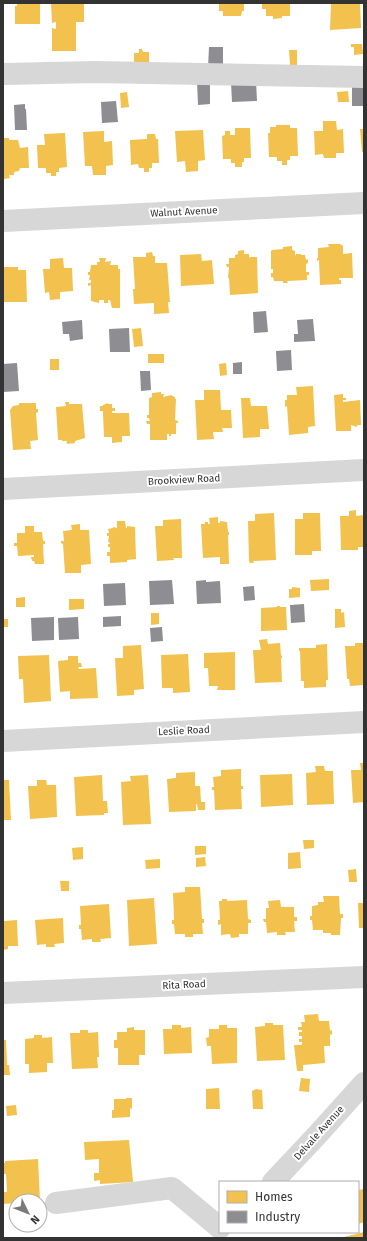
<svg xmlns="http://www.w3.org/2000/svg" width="367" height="1241" viewBox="0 0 367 1241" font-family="'Fira Sans',sans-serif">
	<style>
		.homes { fill: #f2c14e }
		.industry { fill: #8d8d92 }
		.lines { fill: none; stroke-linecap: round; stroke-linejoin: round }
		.minor { stroke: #d7d7d7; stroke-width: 22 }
		.labels { text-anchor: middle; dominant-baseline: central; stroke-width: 4; stroke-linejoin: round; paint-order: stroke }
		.street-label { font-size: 10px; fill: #333; stroke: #fff }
	</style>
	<rect width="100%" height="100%" fill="#fff"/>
	<g class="homes">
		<path d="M17,3H40V24H15V6H17Z"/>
		<path d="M51,3H84V22H76V51H52V28L56,29V22L52,23Z"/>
		<path d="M219,3H244V11H242L241,16H223V11H219Z"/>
		<path d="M262,3H290V16H282V18L273,19V16H266V9H262Z"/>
		<path d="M331,3H360L361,28L330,30Z"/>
		<path d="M351,44H362L363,54L354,55V47H351Z"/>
		<path d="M139,49H142L143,52H149V66H134V53H139Z"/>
		<path d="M289,50H297V65H290Z"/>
		<path d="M348,91L349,102H338L337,92Z"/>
		<path d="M127,92L129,107L121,108L120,93Z"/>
		<path d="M323,121H336L337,130L343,129L344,153H336V158H324L323,154L315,155L314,131H323Z"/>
		<path d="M276,125H290V128H297L298,156H290V160H287V165H282V161H277V157H269L268,133H270V127H276Z"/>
		<path d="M235,128H250L251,158H244V162H242V167H235V163H231V159H223L222,136L225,135V131H230V135H235Z"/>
		<path d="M360,129H364V152H362Z"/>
		<path d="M203,130L205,160L198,161V171L186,172L185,161L177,162L175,131Z"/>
		<path d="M104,131V142L112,141L113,165L106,166V175H93L92,166H85L83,132Z"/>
		<path d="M65,133L67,167L59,168V172H56V176H51V173H46V168H38L37,145H45L44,134Z"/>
		<path d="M147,134H155L156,139H158L159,163H152V168H149V172H144V168H139L138,164L131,165L130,140L147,139Z"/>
		<path d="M3,138H9V140H18L20,148L28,147L29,168H20L19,171L14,172V175H9L10,178L4,179V175H3Z"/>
		<path d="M328,244H340L343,246V254L352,253L353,278H339V280H341V284L320,285L319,260L317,261V258H318V248L329,247Z"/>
		<path d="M292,246V250L295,251V256L296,254H301V255H305L306,260L308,259V263L306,264V272H309V275H307V280L287,281L288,283H283V281H274L273,277H271V273H273V269H271V251L272,250L283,249V247Z"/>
		<path d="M244,250V254H249V258L250,257H257L258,293L230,295L229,278H228L229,267H227L226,264H229V258H235V255L238,254V251Z"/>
		<path d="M152,252L153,256H155V263H167L170,302H168L169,313L154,314V303L134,304L133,289H135L133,257H146V253Z"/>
		<path d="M201,254L202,261L212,260L214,284L181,286L180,255Z"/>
		<path d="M63,258L64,268H72L73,291L60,292V299L50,300L49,292L45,293L43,269H50V259Z"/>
		<path d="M99,258H106L105,262L111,261L110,265H118V269H120V308H112L110,300H108V303H104V300H99V303L91,301V285L88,286V283H91V280H89L90,275H88V272H90L91,265H97V262H100Z"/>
		<path d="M4,267H18V270H26L27,302H3V271H4Z"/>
		<path d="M141,328L143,346L134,347L132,329Z"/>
		<rect x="148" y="354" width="16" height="9"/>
		<rect x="50" y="359" width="9" height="11"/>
		<path d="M226,363L227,375L220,376L219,364Z"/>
		<path d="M313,386L315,426L308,427V433L289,435L287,406L285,407V400H287V395H297L296,387Z"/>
		<path d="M204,390H220L221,410H231L232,428H222L223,432H213L214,439L197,440L195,400H204Z"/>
		<path d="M161,392V394H164L163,397L172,395V396L175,397V399H176L175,420L178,421V423H176V434H171V436H169V434H167V440H150V424H147L146,421H150L149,418H147V415H149V398L152,397V393Z"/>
		<path d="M343,394V398H346V400H343V402L360,400L361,425H357V427L351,425V431H336L334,395Z"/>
		<path d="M241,398H250L251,406H267L269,429H260V437L243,438Z"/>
		<path d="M65,402H69V404H82L85,438L75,441V443L67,444L66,439V441H62V440H58L56,407L66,406Z"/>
		<path d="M19,403H36V409H38V412L36,413L38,440L30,441L31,449L13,450L10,410L13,406L19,405Z"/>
		<path d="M108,403V404H112V408H115V411H112V413H129L130,436H122V442L112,443V437H104L103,414V411H100V406H103V405Z"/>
		<path d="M356,510V516L364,515V547H358V550H341L340,516H349V511Z"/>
		<path d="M274,513L276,560L253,561L254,563H250L249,561L248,521H255V514Z"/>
		<path d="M303,513H320L321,551H312V555H295V519H303Z"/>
		<path d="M218,517V523H220V521L227,522L228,532H229V535H228L229,564H220V557L203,558L201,524H205V522H208V524H210L209,518Z"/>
		<path d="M181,519L182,558H173L174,560L157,561L155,526H163V520Z"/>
		<path d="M117,521H125L126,528H127V526L135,527L136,559L127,560V562L110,563V556H107V552H110V547H108V544H110L109,542H108L109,536H107V533H109L108,529L113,528V527L117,528Z"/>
		<path d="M80,524V530H89L91,564L81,565V573H65L63,544L61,543V541H64L63,531L72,530L71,525Z"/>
		<path d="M25,526H34V532H42L43,541H45V544H43L44,564H35L34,561H32L31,557H34V555L18,556L17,546H14V543H17V533H25Z"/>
		<path d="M329,579V590L311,591L310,580Z"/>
		<path d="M292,587L300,588V597L289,598V589H292Z"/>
		<path d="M25,597V607H16V598Z"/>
		<path d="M69,599H84V609L69,610Z"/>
		<path d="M277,606H280V607H286L287,630L261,631V608L277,607Z"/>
		<path d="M335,609H341V613L344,612L345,627L335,628Z"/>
		<path d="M151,613H159V624L151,625Z"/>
		<rect x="3" y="619" width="5" height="8"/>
		<path d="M267,639L268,644L280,643L281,656L282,655V658H281L282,682L255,683L253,650H261L259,640Z"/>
		<path d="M355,643H364V685L350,686L349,679H347L345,646H355Z"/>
		<path d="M327,644L328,680H326V687L304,688V681H301L300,651H299V648H316V645Z"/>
		<path d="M141,645L144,689L134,690V695L117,696L115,658H123V646Z"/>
		<path d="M235,652V690H217L218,686H209L208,668H204V653Z"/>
		<path d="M188,654L190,692L173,693V688H162L161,655Z"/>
		<path d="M49,655L51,701L24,703L23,679H19L18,656Z"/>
		<path d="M68,656H78V663H81L82,667H78L79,669L96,668L98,698L70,699V691L60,692L58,661L68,660Z"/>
		<path d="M360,763H364V802L353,803L351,770H361Z"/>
		<path d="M315,766H324L325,771H333L334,804L307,805L306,773L316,772Z"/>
		<path d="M241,769V786H243V789H241L242,809L215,810L214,790H212V787H214L213,777L221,776V770Z"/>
		<path d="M195,772V786H200L201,802H205V810H198L197,804H196V811L169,812L167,779L176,778V773Z"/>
		<path d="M292,774L293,805L261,807L260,775Z"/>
		<path d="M102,775L103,801H107L108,813H104V815L76,816L74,777Z"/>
		<path d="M148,775L151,824L123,825L121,782L131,781L130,776Z"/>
		<path d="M3,780H9L11,820H3Z"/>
		<path d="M37,780H46L47,785H56L57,817L30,819L28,786H37Z"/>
		<path d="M303,840H314V848L304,849Z"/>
		<path d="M195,846H206V854L195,855Z"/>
		<path d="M83,847V859L73,860L72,848Z"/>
		<path d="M300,852L301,868L288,869V853Z"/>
		<path d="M205,857L206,866L196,867V858Z"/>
		<path d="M160,859V868L146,869L145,860Z"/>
		<path d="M356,869L357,882H349L348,870Z"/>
		<path d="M60,881H69V891H61Z"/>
		<path d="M185,887H200L202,919H204V923H202L203,934H193V937H185V934H175L174,924H172V920H174L173,893L185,892Z"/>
		<path d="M323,896H339L340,914H343V918H341L340,935H331V933H323V930H313L312,920H310V916H312V906L318,905V902H324Z"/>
		<path d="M154,898L157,944L129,946L127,900Z"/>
		<path d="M222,899H227V901L247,900L248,919L251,920V923H248V934H239V937L231,938L230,934L221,935V924L218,925V920H220L219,901H222Z"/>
		<path d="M280,900L281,907H294V917H297V921H294L295,932H285L286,935H277V932L267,933L266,922H264L263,919H266V908H269L268,901Z"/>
		<path d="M358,903H364V928H359Z"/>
		<path d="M109,904L111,938L100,939L101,942H92V939L82,940L81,929H79V925H81L80,906Z"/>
		<path d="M3,917H4V921L17,920L18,946H8V949L3,950Z"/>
		<path d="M63,918L64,943L54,944L55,947H46V944L37,945L35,920Z"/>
		<path d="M318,1014L319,1021H329L330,1031L332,1030V1035L330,1034V1046H324L325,1063L303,1065V1071H297L294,1045H302V1042H299V1039H302V1036H299V1032H302V1030H298V1027H302L301,1022H305L304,1015Z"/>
		<path d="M265,1023H273V1025H283L285,1060L257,1061L255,1027L265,1026Z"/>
		<path d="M172,1025H181V1028L191,1027L192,1053L164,1054L163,1029H172Z"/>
		<path d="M219,1025H227V1028H237V1063L212,1064L211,1046H207L206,1038L209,1037V1029H219Z"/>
		<path d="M134,1027V1030H145V1055H139V1065H118V1048H114V1040H117V1032H127V1028Z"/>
		<path d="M80,1030H88V1033L98,1032L99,1057H97L98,1068L72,1069L70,1033H80Z"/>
		<path d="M34,1035H42V1038L52,1037L53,1063H47V1072L29,1073V1064H25V1039L34,1038Z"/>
		<path d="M3,1040H6L7,1065H9L10,1075H3Z"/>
		<path d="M301,1078L310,1079L309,1092L299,1091Z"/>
		<path d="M219,1088L220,1109H206V1089Z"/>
		<path d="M256,1089L262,1090L263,1109H253L252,1091Z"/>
		<path d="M126,1098H132V1109L130,1108V1117L112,1118V1110H114V1099H126Z"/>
		<path d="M16,1105L17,1115L7,1116L6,1106Z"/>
		<path d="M129,1140L133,1182L100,1184V1180L94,1181V1173H99V1159L85,1160L84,1142Z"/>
		<path d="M38,1159L40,1201H16V1203L3,1204V1192H7L6,1174H3V1163H5V1161Z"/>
		<path d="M364,1189V1222L358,1224V1190Z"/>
		<path d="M364,1232V1238H344V1237Z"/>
	</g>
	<g class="industry">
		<path d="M209,47H223V68H208Z"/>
		<path d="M197,81H210V104L198,105Z"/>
		<path d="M256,81L257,101L232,102L231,82Z"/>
		<rect x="352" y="85" width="12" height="21"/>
		<path d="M116,101L118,122L102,123L101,102Z"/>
		<path d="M25,104V109H26L27,130H15L14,105Z"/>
		<path d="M266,311L268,332L254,333L253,312Z"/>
		<path d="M313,319L315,341L294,342V334H298L297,320Z"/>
		<path d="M82,320L83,339L70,341L69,334H63L62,322Z"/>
		<path d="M129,328L130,352H110L109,329Z"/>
		<path d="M291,350L292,370L277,371L276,351Z"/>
		<path d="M242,362V374H233V363Z"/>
		<path d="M17,363L19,391L3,392V364Z"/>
		<path d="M140,371H150L151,390L141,391Z"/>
		<path d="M172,580L174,604L150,605L149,581Z"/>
		<path d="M206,580V582L220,581L221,603L197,604L196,581Z"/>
		<path d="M125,583L126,605L104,606L103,584Z"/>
		<path d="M254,586L255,600L244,601L243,587Z"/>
		<path d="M304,604L305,622L291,623L290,605Z"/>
		<path d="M121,616V626L103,627V617Z"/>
		<path d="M54,617V640L32,641L31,618Z"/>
		<path d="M78,617L79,639L59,640L58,618Z"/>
		<path d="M162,627L163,641L151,642L150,628Z"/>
	</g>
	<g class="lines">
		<g class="minor">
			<path d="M3,74L95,72L364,77"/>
			<path d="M3,221L364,203"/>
			<path d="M3,489L364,470"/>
			<path d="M3,741L364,722"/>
			<path d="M3,993L364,977"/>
			<path d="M273,1182L319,1133L364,1083"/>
			<path d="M56,1203L172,1188L220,1228"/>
		</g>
	</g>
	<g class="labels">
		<g class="street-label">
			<text transform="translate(184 212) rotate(-3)">Walnut Avenue</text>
			<text transform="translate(184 480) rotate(-3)">Brookview Road</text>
			<text transform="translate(184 731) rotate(-3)">Leslie Road</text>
			<text transform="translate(184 985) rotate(-3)">Rita Road</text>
			<text transform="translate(319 1133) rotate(-48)">Delvale Avenue</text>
		</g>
	</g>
	<rect width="367" height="1241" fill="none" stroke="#333333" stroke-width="8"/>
	<rect x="219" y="1181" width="140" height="52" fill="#ffffff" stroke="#adadad"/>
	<rect x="227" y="1191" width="20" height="12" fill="#f2c14e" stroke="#adadad"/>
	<text x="255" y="1201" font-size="12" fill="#333333">Homes</text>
	<rect x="227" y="1211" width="20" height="12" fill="#8d8d92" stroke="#adadad"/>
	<text x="255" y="1221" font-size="12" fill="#333333">Industry</text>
	<g transform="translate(28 1213) rotate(133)"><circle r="19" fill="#ffffff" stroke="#adadad"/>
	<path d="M0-3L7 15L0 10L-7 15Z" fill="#7a7a7a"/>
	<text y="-6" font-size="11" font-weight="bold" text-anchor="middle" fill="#333333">N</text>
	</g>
</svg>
